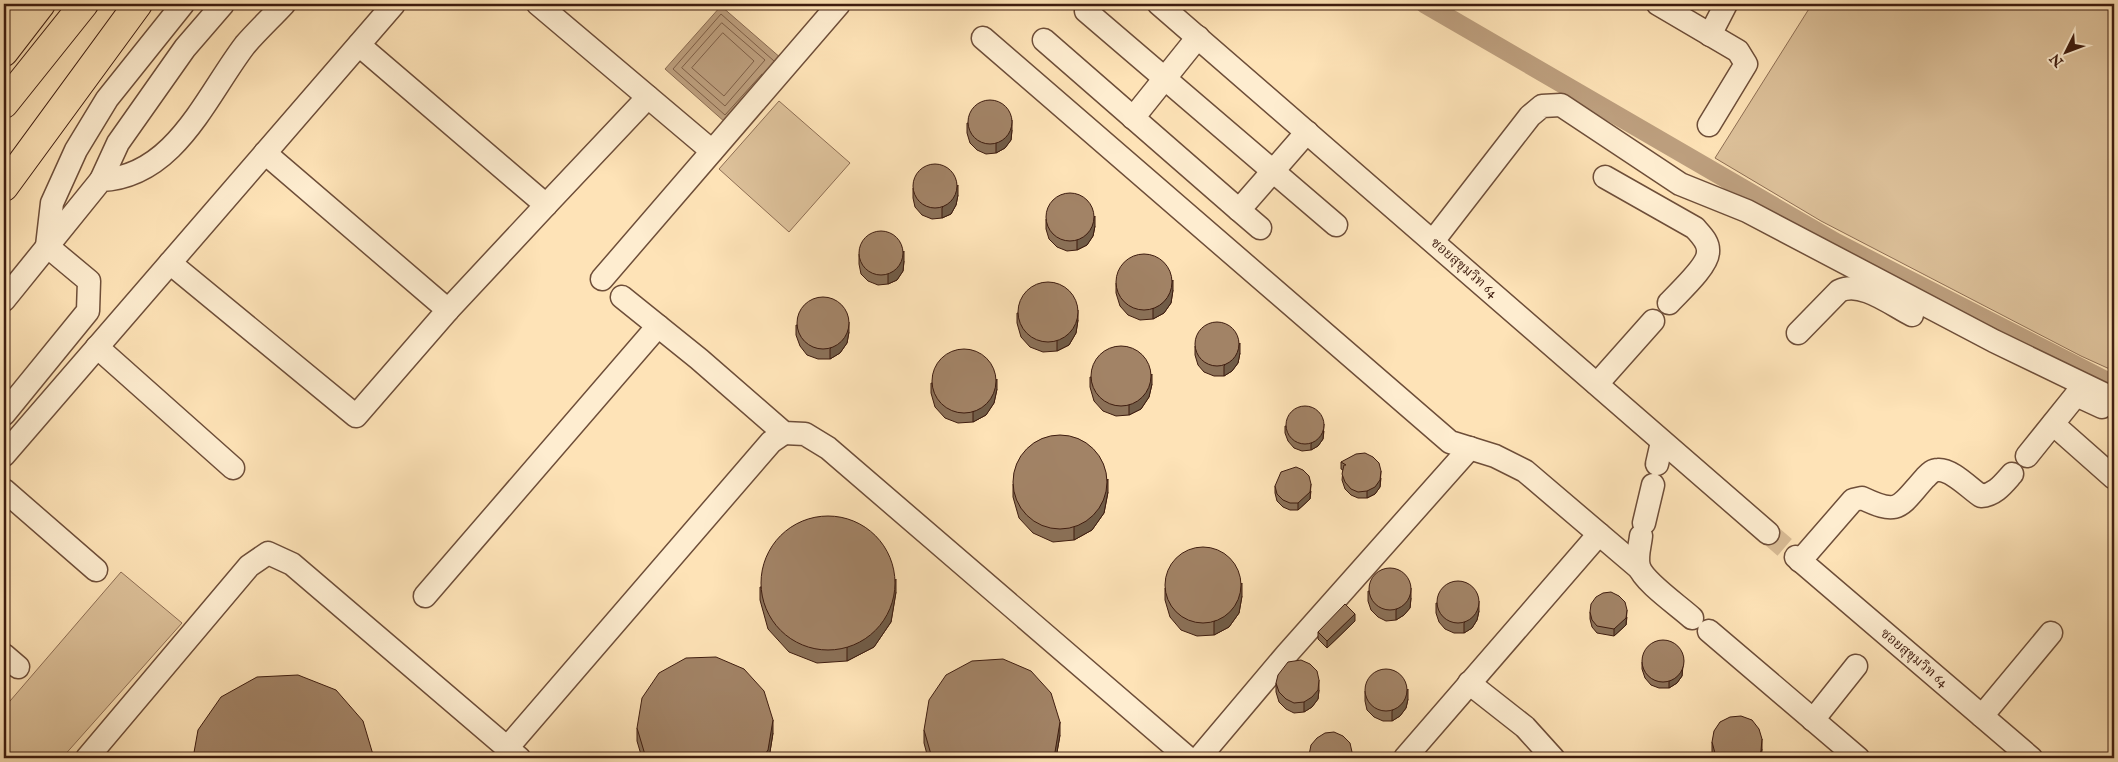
<svg xmlns="http://www.w3.org/2000/svg" width="2118" height="762" viewBox="0 0 2118 762" font-family="'IM FELL English','Noto Serif Thai',serif">
	<style>
		.green { fill: #ddc19a; stroke: #8e6e54 }
		.water { fill: #bd9f7e; stroke: #8a6b52 }
		.lines { fill: none; stroke-linecap: round; stroke-linejoin: round }
		.shore { stroke: #7e5e46; stroke-width: 1 }
		.canal { stroke: #bd9f7e; stroke-width: 19 }
		.minor-tunnel { stroke: #d8bb95; stroke-width: 22; stroke-dasharray: 22 11; stroke-linecap: butt }
		.minor-casing { stroke: #6e4e39; stroke-width: 25 }
		.highway-casing { stroke: #3e1c0f; stroke-width: 30 }
		.minor { stroke: #feedd0; stroke-width: 22 }
		.highway { stroke: #fee3b7; stroke-width: 28 }
		.wall { fill: #8b7158; stroke: #3e1c0f }
		.shaded-wall { fill: #715c47; stroke: #3e1c0f }
		.building { fill: #a28366; stroke: #3e1c0f }
		.labels { text-anchor: middle; dominant-baseline: central; stroke-width: 4.5; stroke-linejoin: round; paint-order: stroke }
		.street-label { font-size: 14px; fill: #3e1c0f; stroke: #feedd0 }
	</style>
	<rect width="100%" height="100%" fill="#fee3b7"/>
	<filter id="stains"><feTurbulence type="fractalNoise" baseFrequency=".004" numOctaves="4"/><feColorMatrix values="0 0 0 0 .2 0 0 0 0 .09 0 0 0 0 .02 0 0 0 .5 -.17"/></filter>
	<radialGradient id="worn" r=".72"><stop offset=".6" stop-color="#630" stop-opacity="0"/><stop offset="1" stop-color="#630" stop-opacity=".3"/></radialGradient>
	<g class="green">
		<path d="M1812,4H2114V47L2112,52L2114,54V371L2081,356L1821,221L1715,158Z"/>
		<path d="M779,101L850,163L789,232L719,169Z"/>
		<path d="M121,572L182,623L62,758H4V708Z"/>
	</g>
	<path class="water" d="M721,6L782,59L726,123L665,69Z"/>
	<g class="lines">
		<g class="shore">
			<path d="M722,23L765,60L725,106L682,68Z"/>
			<path d="M723,33L754,61L724,96L692,68Z"/>
			<path d="M762,74L725,115L673,69L721,14L774,61"/>
		</g>
		<path class="canal" d="M1425,4L1835,242L2114,385"/>
		<path class="minor-tunnel" d="M1768,533L1796,557"/>
		<g class="minor-casing">
			<g id="minor">
				<path d="M538,4L712,151"/>
				<path d="M1159,4L1768,533"/>
				<path d="M1658,4L1738,51L1746,64L1709,125"/>
				<path d="M1086,11L1336,225"/>
				<path d="M1710,35L1726,4"/>
				<path d="M983,38L1450,442L1495,456L1525,471L1639,568"/>
				<path d="M1044,40L1239,210"/>
				<path d="M359,45L546,205L448,310"/>
				<path d="M1133,118L1198,37"/>
				<path d="M1605,177L1695,228C1701,235 1709,242 1708,252C1708,266 1679,292 1669,303"/>
				<path d="M101,180L118,143L185,48L223,4"/>
				<path d="M546,205L648,97"/>
				<path d="M1260,228L1239,210L1307,132"/>
				<path d="M1433,241L1530,116L1542,106L1561,105L1680,184L1747,211L1994,341L2114,399"/>
				<path d="M170,263L356,416L448,310L265,153"/>
				<path d="M602,279L839,4"/>
				<path d="M622,297L699,359L784,433L805,434L828,448L1188,758"/>
				<path d="M4,300L101,180C175,177 206,96 245,45C257,31 272,17 284,4"/>
				<path d="M1798,333L1839,291C1861,280 1892,305 1912,315"/>
				<path d="M97,347L233,468"/>
				<path d="M1597,384L1653,321"/>
				<path d="M4,414L88,311L89,281L47,246L52,203L76,150L107,99L183,4"/>
				<path d="M2053,424L2114,478"/>
				<path d="M4,455L394,4"/>
				<path d="M2027,456L2076,395L2102,407"/>
				<path d="M1657,464L1662,442"/>
				<path d="M4,490L96,570"/>
				<path d="M1644,523L1653,485"/>
				<path d="M1641,536C1640,546 1636,557 1639,567C1644,582 1679,606 1692,618"/>
				<path d="M1796,557L2031,758"/>
				<path d="M1800,561L1853,500L1862,498C1900,516 1899,507 1925,478C1929,474 1932,470 1938,470C1952,469 1970,489 1981,496C1995,495 2003,484 2012,474"/>
				<path d="M425,596L658,326"/>
				<path d="M1709,631L1858,758"/>
				<path d="M4,655L18,667"/>
				<path d="M1469,683L1525,727L1553,758"/>
				<path d="M1982,716L2051,633"/>
				<path d="M1813,720L1856,666"/>
				<path d="M507,748L771,442L784,433"/>
				<path d="M87,758L249,566L268,553L292,564L519,758"/>
				<path d="M1199,758L1286,655L1470,448"/>
				<path d="M1405,758L1599,534"/>
			</g>
		</g>
		<g class="highway-casing">
			<g id="highway">
				<path d="M4,10L8,4"/>
				<path d="M4,52L41,4"/>
				<path d="M4,104L84,4"/>
				<path d="M4,187L138,4"/>
			</g>
		</g>
		<use href="#minor" class="minor"/>
		<use href="#highway" class="highway"/>
	</g>
	<g class="wall">
		<path d="M967,123L1012,130L1011,140L1005,148L996,153L986,154L977,150L970,143L967,133Z"/>
		<path d="M913,188L958,195L956,205L951,214L942,218L932,219L922,215L915,207L913,198Z"/>
		<path d="M1046,219L1095,226L1093,236L1087,245L1077,250L1067,251L1057,247L1049,239L1046,229Z"/>
		<path d="M859,254L904,261L903,271L897,280L888,284L878,285L868,281L861,274L859,264Z"/>
		<path d="M1116,283L1173,290L1171,303L1164,313L1153,319L1140,320L1128,315L1120,306L1116,293Z"/>
		<path d="M1017,313L1078,320L1076,333L1069,345L1057,351L1043,352L1030,347L1021,337L1017,323Z"/>
		<path d="M796,325L849,332L847,343L840,353L830,359H818L807,355L800,346L796,335Z"/>
		<path d="M1195,346L1240,353L1238,363L1232,371L1224,376H1214L1204,372L1198,365L1195,355Z"/>
		<path d="M1090,377L1152,384L1149,397L1141,409L1129,415L1116,416L1103,411L1094,401L1090,387Z"/>
		<path d="M931,383L997,389L994,403L986,415L973,422L958,423L945,418L935,407L931,393Z"/>
		<path d="M1285,426L1324,431L1323,439L1318,446L1311,450L1302,451L1294,448L1288,441L1285,433Z"/>
		<path d="M1341,462L1381,478L1380,487L1375,494L1367,498H1358L1351,495L1345,489L1342,480L1343,470L1341,469Z"/>
		<path d="M1013,484L1108,492L1104,513L1092,530L1074,540L1053,542L1033,533L1019,518L1013,497Z"/>
		<path d="M1275,486L1311,491L1310,499L1298,510H1290L1283,507L1277,501L1275,493Z"/>
		<path d="M760,587L896,592L891,622L874,647L847,661L817,663L789,652L768,629L760,600Z"/>
		<path d="M1165,588L1242,596L1239,613L1229,627L1214,635L1197,636L1181,630L1170,617L1165,600Z"/>
		<path d="M1368,591L1411,598L1410,608L1404,615L1396,620L1386,621L1378,617L1371,610L1368,601Z"/>
		<path d="M1436,603L1479,611L1477,620L1472,628L1464,633H1454L1445,629L1439,622L1436,613Z"/>
		<path d="M1590,612L1627,617L1626,625L1614,636L1597,633L1592,627L1590,619Z"/>
		<path d="M1355,621L1327,648L1318,639V632Z"/>
		<path d="M1642,662L1683,666L1682,676L1677,683L1669,688H1659L1651,685L1645,678L1642,669Z"/>
		<path d="M1276,683L1319,690L1318,699L1312,707L1304,712L1294,713L1286,709L1279,702L1276,692Z"/>
		<path d="M1365,691L1408,699L1406,708L1400,716L1392,721H1383L1374,717L1367,710L1365,701Z"/>
		<path d="M637,728L773,733L769,758H642L637,741Z"/>
		<path d="M924,730L1060,735L1056,758H928L924,743Z"/>
		<path d="M1712,742L1762,749L1761,758H1714L1712,752Z"/>
	</g>
	<g class="shaded-wall">
		<path d="M1012,120V130L1011,140L1005,148L996,153V143Z"/>
		<path d="M958,185V195L956,205L951,214L942,218V208Z"/>
		<path d="M1095,216V226L1093,236L1087,245L1077,250V240Z"/>
		<path d="M904,251V261L903,271L897,280L888,284V274Z"/>
		<path d="M1173,280V290L1171,303L1164,313L1153,319V309Z"/>
		<path d="M1078,310V320L1076,333L1069,345L1057,351V341Z"/>
		<path d="M849,322V332L847,343L840,353L830,359V349Z"/>
		<path d="M1240,343V353L1238,363L1232,371L1224,376V366Z"/>
		<path d="M1152,374V384L1149,397L1141,409L1129,415V405Z"/>
		<path d="M997,379V389L994,403L986,415L973,422V412Z"/>
		<path d="M1324,424L1323,439L1318,446L1311,450V444Z"/>
		<path d="M1381,471L1380,487L1375,494L1367,498V491Z"/>
		<path d="M1108,479V492L1104,513L1092,530L1074,540V527Z"/>
		<path d="M1311,484L1310,499L1298,510V503Z"/>
		<path d="M896,579V592L891,622L874,647L847,661V648Z"/>
		<path d="M1242,583V596L1239,613L1229,627L1214,635V622Z"/>
		<path d="M1411,588V598L1410,608L1404,615L1396,620V610Z"/>
		<path d="M1479,601V611L1477,620L1472,628L1464,633V623Z"/>
		<path d="M1627,610L1626,625L1614,636V629Z"/>
		<path d="M1355,614V621L1327,648V641Z"/>
		<path d="M1683,659L1682,676L1677,683L1669,688V681Z"/>
		<path d="M1319,680V690L1318,699L1312,707L1304,712V702Z"/>
		<path d="M1408,689V699L1406,708L1400,716L1392,721V711Z"/>
		<path d="M773,720V733L769,758H762Z"/>
		<path d="M1060,722V735L1056,758H1051Z"/>
		<path d="M1762,739V749L1761,758H1755Z"/>
	</g>
	<g class="building">
		<circle cx="990" cy="122" r="22"/>
		<circle cx="935" cy="186" r="22"/>
		<circle cx="1070" cy="217" r="24"/>
		<circle cx="881" cy="253" r="22"/>
		<circle cx="1144" cy="282" r="28"/>
		<circle cx="1048" cy="312" r="30"/>
		<circle cx="823" cy="323" r="26"/>
		<circle cx="1217" cy="344" r="22"/>
		<circle cx="1121" cy="376" r="30"/>
		<circle cx="964" cy="381" r="32"/>
		<circle cx="1305" cy="425" r="19"/>
		<circle cx="1060" cy="482" r="47"/>
		<path d="M1365,453L1373,457L1379,463L1381,471L1380,480L1375,487L1367,491L1358,492L1351,489L1345,482L1342,474L1344,465H1346L1341,462L1356,454Z"/>
		<path d="M1296,467L1303,470L1309,476L1311,484L1310,492L1298,503H1290L1283,500L1277,494L1275,486L1281,472Z"/>
		<circle cx="828" cy="583" r="67"/>
		<circle cx="1203" cy="585" r="38"/>
		<circle cx="1390" cy="589" r="21"/>
		<circle cx="1458" cy="602" r="21"/>
		<path d="M1611,592L1619,596L1625,602L1627,610L1626,618L1614,629L1597,626L1592,620L1590,612L1591,604L1596,597L1603,593Z"/>
		<path d="M1345,604L1355,614L1327,641L1318,632Z"/>
		<circle cx="1663" cy="661" r="21"/>
		<path d="M716,657L744,669L764,691L773,720L768,750L762,758H646L637,728L642,698L659,673L686,658Z"/>
		<path d="M1003,659L1031,671L1051,693L1060,722L1055,752L1051,758H932L924,730L929,700L946,675L972,661Z"/>
		<path d="M1301,660L1310,664L1317,671L1319,680L1318,690L1312,697L1304,702L1294,703L1286,699L1279,692L1276,683L1278,675L1288,662Z"/>
		<circle cx="1386" cy="690" r="21"/>
		<path d="M298,675L336,690L363,721L374,758H193L198,730L221,697L257,677Z"/>
		<path d="M1741,716L1752,720L1759,729L1762,739L1761,751L1755,758H1720L1715,753L1712,742L1714,731L1720,722L1730,717Z"/>
		<path d="M1334,732L1343,736L1350,743L1352,752V758H1311L1309,755L1311,745L1317,738L1325,733Z"/>
	</g>
	<g class="labels">
		<g class="street-label">
			<text transform="translate(1464 268) rotate(41)">ซอยสุขุมวิท 64</text>
			<text transform="translate(1914 658) rotate(40)">ซอยสุขุมวิท 64</text>
		</g>
	</g>
	<rect width="2118" height="762" fill="none" stroke="#fee3b7" stroke-width="20"/>
	<rect x="5" y="5" width="2108" height="752" fill="none" stroke="#3e1c0f" stroke-width="2.5"/>
	<rect x="10" y="10" width="2098" height="742" fill="none" stroke="#3e1c0f"/>
	<g transform="translate(2066 52) rotate(228)" stroke="#feedd0" stroke-width="4" paint-order="stroke">
	<path d="M0-4L9 19L0 12L-9 19Z" fill="#3e1c0f"/>
	<text y="-8" font-size="14" font-weight="bold" text-anchor="middle" fill="#3e1c0f">N</text>
	</g>
	<rect width="100%" height="100%" filter="url(#stains)"/>
	<rect width="100%" height="100%" fill="url(#worn)"/>
</svg>
